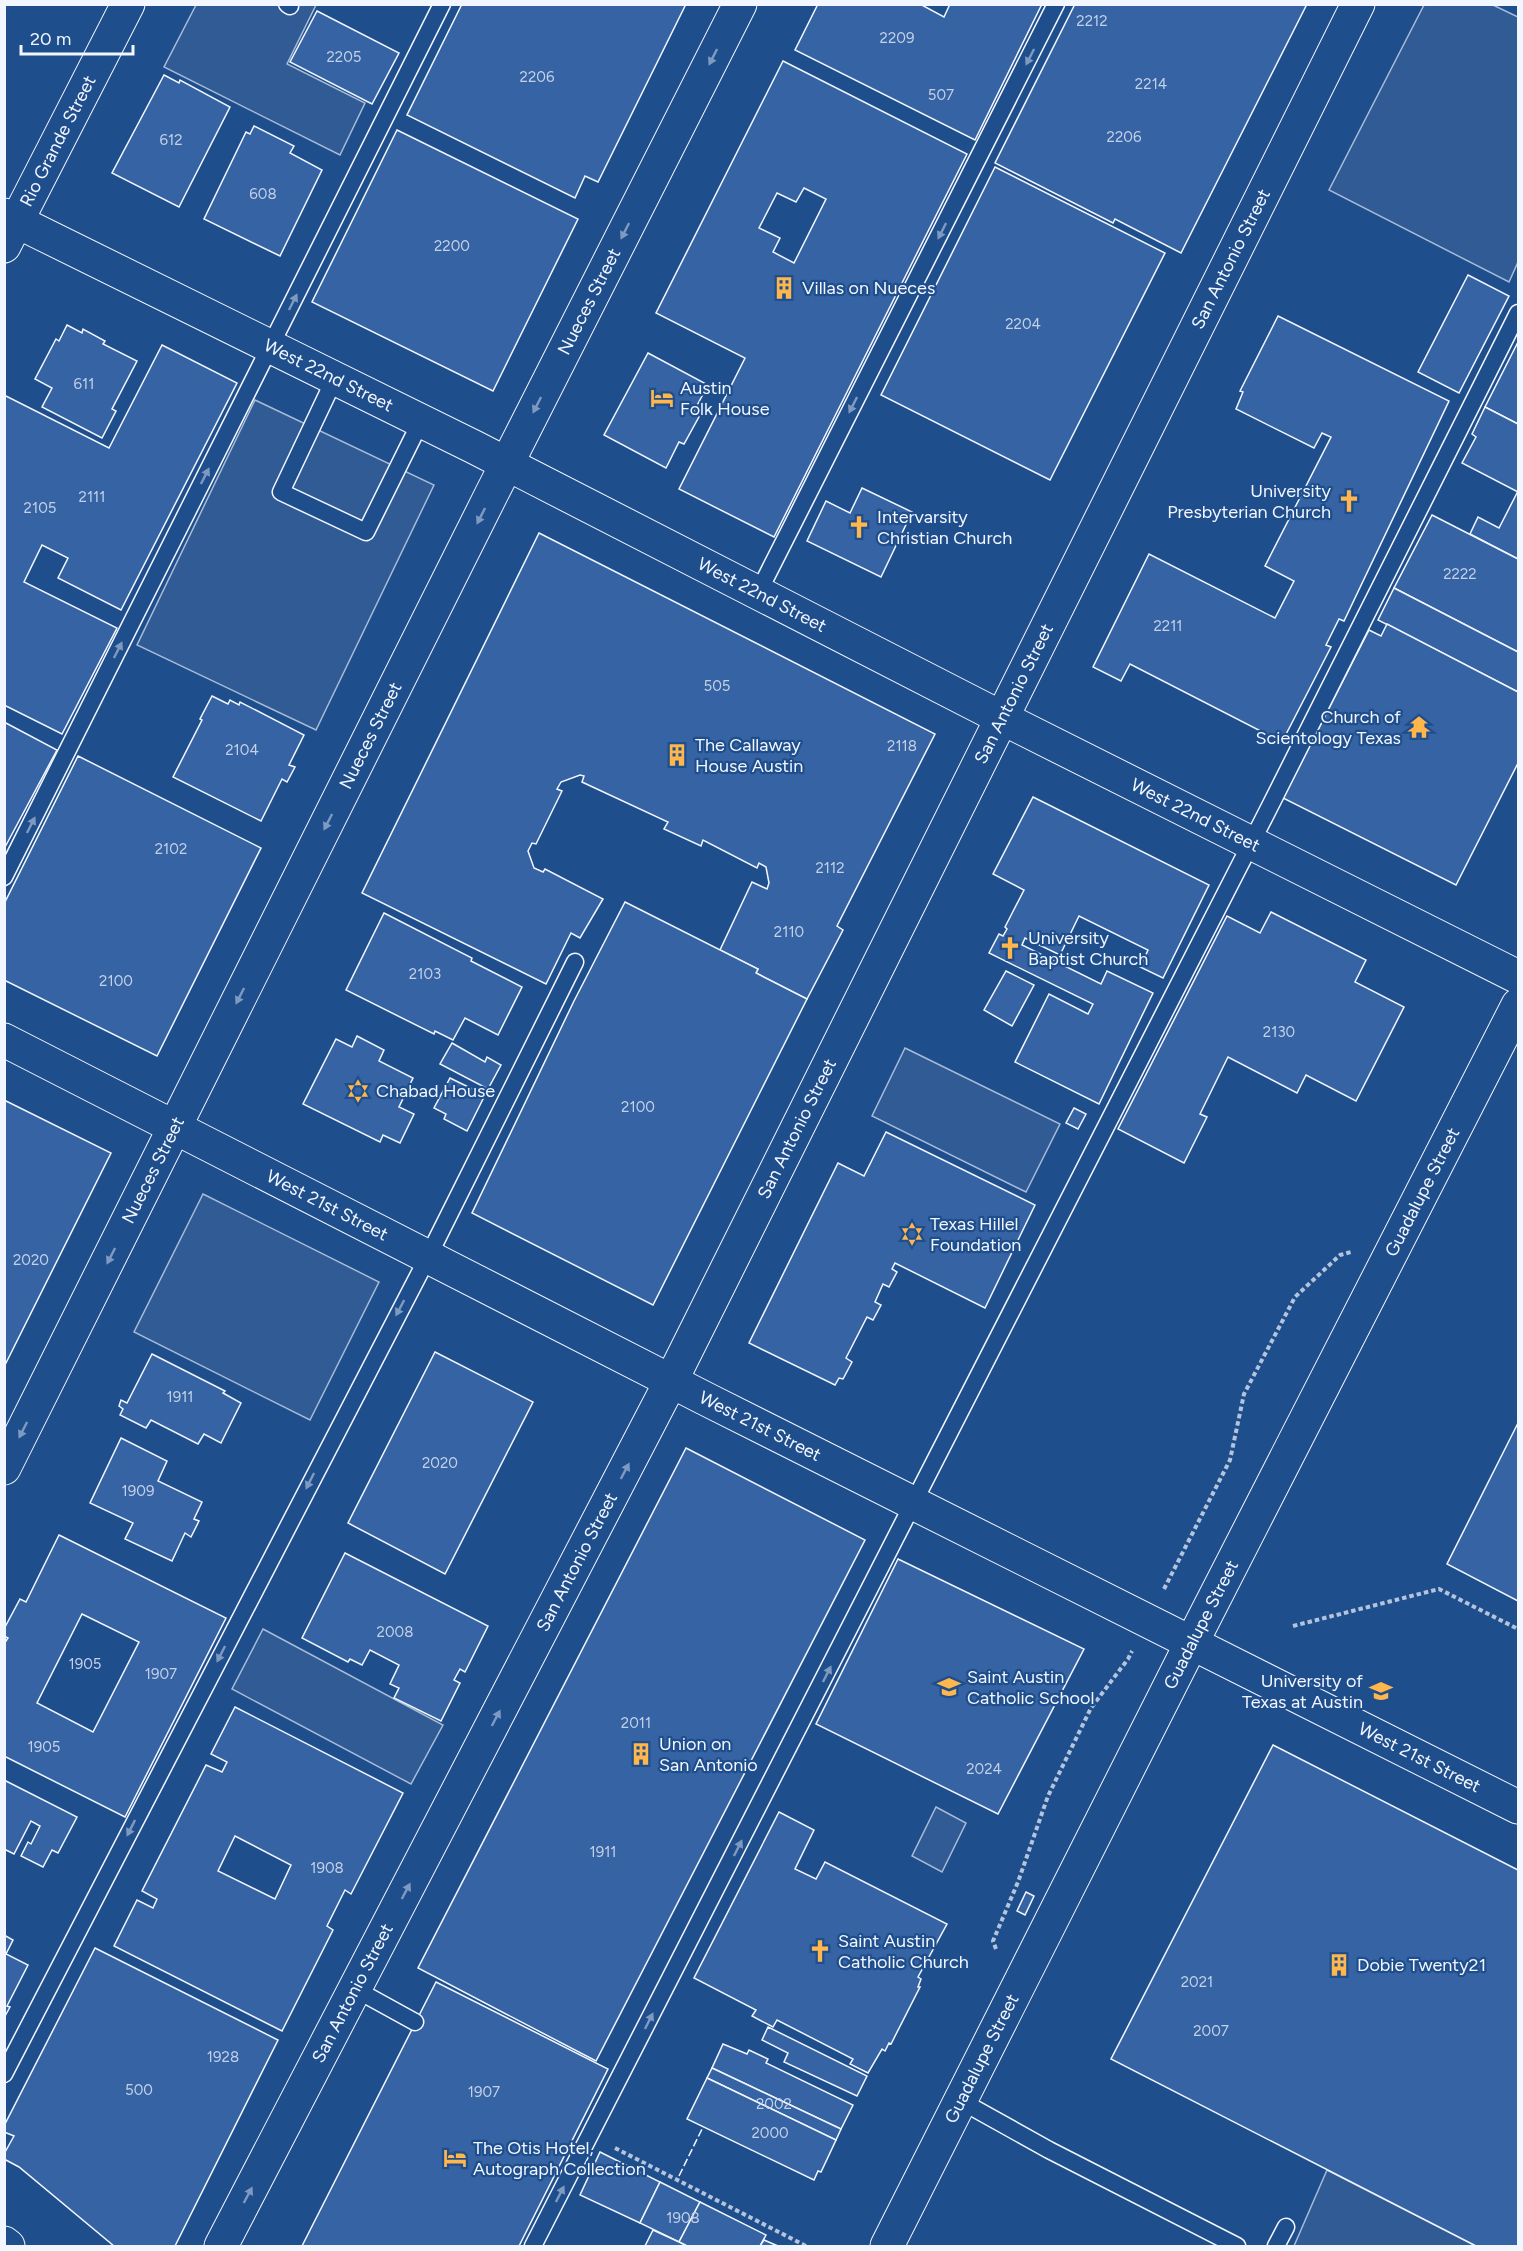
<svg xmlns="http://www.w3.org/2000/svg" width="1523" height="2251" viewBox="0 0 1523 2251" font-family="Figtree,sans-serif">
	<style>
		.built { fill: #305b95; stroke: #a8bbd7; stroke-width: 1.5 }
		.building { fill: #3563a3; stroke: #f2f6ff; stroke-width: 1.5; fill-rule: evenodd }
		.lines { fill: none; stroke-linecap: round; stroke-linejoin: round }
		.lane-casing { stroke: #f2f6ff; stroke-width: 19 }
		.street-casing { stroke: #f2f6ff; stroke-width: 35 }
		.secondary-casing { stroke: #f2f6ff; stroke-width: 35 }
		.primary-casing { stroke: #f2f6ff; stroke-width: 35 }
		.path { stroke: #b3c4dc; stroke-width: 4; stroke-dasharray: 4.5 3; stroke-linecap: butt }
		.lane { stroke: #1f4e8c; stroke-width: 16 }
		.street { stroke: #1f4e8c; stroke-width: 33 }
		.secondary { stroke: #1f4e8c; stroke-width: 33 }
		.primary { stroke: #1f4e8c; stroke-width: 33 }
		.fence { stroke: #f2f6ff; stroke-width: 1.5; stroke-dasharray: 8 3; stroke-linecap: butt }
		.oneway { fill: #7e9ac0 }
		.labels { text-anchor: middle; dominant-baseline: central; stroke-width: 4.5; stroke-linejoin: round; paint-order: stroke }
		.number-label { font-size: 15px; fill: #c3d1e8 }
		.street-label { font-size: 18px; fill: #f2f6ff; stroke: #1f4e8c }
		.poi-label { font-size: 18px; fill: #f2f6ff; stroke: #1f4e8c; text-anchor: start }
	</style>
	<rect width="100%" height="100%" fill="#1f4e8c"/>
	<g class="built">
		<path d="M196,5H316L287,64L365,103L340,155L164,67Z"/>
		<path d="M1424,5H1493L1518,17V262L1509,282L1329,190Z"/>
		<path d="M255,400L434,485L316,730L137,645Z"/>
		<path d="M905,1048L1060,1124L1026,1192L872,1116Z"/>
		<path d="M203,1194L379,1282L310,1420L134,1332Z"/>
		<path d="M263,1629L443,1725L411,1784L232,1689Z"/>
		<path d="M936,1807L966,1823L942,1872L912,1856Z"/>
		<path d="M1327,2170L1476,2246H1294Z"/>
	</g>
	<g class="building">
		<path d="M462,4H686L598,182L585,176L575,198L407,115Z"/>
		<path d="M818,4H920L944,17L950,4H1042L975,140L795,50Z"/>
		<path d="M1075,4H1307L1181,253L1115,219L1113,223L995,163Z"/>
		<path d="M317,11L399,53L372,104L290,62Z"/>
		<path d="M783,61L967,154L774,537L679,489L745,358L656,313ZM804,188L826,199L794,263L773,252L780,238L759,228L777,193L796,202Z"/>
		<path d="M164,75L179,83L180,80L230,107L179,207L112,173Z"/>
		<path d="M254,126L294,146L290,153L322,170L280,256L204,219L246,132L250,134Z"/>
		<path d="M397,130L578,219L493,391L312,302Z"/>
		<path d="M995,167L1165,253L1050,480L881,395Z"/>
		<path d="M1468,275L1509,296L1459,393L1418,372Z"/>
		<path d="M1278,316L1449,401L1344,621L1339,619L1326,645L1331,647L1282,742L1130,664L1121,681L1093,667L1149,554L1275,618L1294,581L1265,566L1331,437L1322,433L1314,448L1236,409L1243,392L1240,391Z"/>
		<path d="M67,325L82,333L83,329L105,341L103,344L137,361L112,409L116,411L102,438L42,407L52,388L35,379L56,339L59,341Z"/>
		<path d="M1518,342V424L1485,407Z"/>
		<path d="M162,345L237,383L121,610L58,578L68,558L42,545L24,582L117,628L62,734L4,705V395L109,448Z"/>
		<path d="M648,353L708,385L694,411L700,415L684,444L679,442L666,468L604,435Z"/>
		<path d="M1485,407L1518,424V492L1462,463L1476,437L1472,434Z"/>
		<path d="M862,488L912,512L881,577L807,541L826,501L850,513Z"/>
		<path d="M1518,491V559L1470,534L1478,517L1499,528Z"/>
		<path d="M1432,515L1518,559V652L1394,588Z"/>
		<path d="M539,533L935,734L837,926L843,930L807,999L756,973L758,969L720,950L752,882L767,889L769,883L766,867L759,863L757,868L703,840L701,846L664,829L668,822L582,782L584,776L580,775L561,782L557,789L562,791L536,844L532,843L528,851L534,868L543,872L545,869L603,899L580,938L571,933L546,984L362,893Z"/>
		<path d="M1394,588L1518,652V692L1378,620Z"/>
		<path d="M1387,624L1518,692V763L1456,885L1283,798L1369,630L1381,636Z"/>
		<path d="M212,696L228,704L230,700L239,705L240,702L304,735L289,765L295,767L287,782L282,779L261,821L173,777L202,720L200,719Z"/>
		<path d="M4,722L57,750L4,849Z"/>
		<path d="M78,756L261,848L157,1056L4,980V904Z"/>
		<path d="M1033,797L1209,885L1163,978L1140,967L1148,950L1079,916L1060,955L1025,938L1022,945L1101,984L1107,971L1153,993L1099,1104L1015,1062L1049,994L1088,1014L1093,1004L989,953L999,934L1003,936L1007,929L1005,927L1024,890L993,874Z"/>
		<path d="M625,902L758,969L756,973L807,999L653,1305L472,1213L574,1001Z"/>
		<path d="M1271,912L1366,960L1355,982L1404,1007L1356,1101L1306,1075L1297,1093L1228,1057L1200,1114L1207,1117L1184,1163L1118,1129L1227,916L1260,933Z"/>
		<path d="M384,913L472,958L471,961L522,987L498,1035L465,1018L453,1040L435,1031L434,1034L346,990Z"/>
		<path d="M1006,971L1034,985L1012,1026L984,1010Z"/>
		<path d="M357,1036L384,1050L379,1061L413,1078L399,1107L414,1114L400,1143L383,1135L380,1142L303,1104L336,1039L352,1047Z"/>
		<path d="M452,1043L485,1062L487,1057L501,1065L488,1089L440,1064Z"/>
		<path d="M450,1078L485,1095L467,1131L444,1119L446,1114L434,1108Z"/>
		<path d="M4,1100L111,1153L4,1367Z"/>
		<path d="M1074,1108L1086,1114L1078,1129L1066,1123Z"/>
		<path d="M886,1132L1035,1205L985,1308L895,1263L892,1269L897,1272L889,1287L883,1284L875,1302L881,1305L873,1320L867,1317L846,1358L852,1362L843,1379L839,1378L835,1385L749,1343L838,1163L864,1176Z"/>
		<path d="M435,1352L533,1402L445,1574L348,1523Z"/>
		<path d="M152,1354L225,1391L223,1393L241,1403L221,1443L204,1434L198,1444L151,1420L146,1428L120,1415L123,1409L119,1406L121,1400L127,1403Z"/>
		<path d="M1518,1423V1601L1447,1564Z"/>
		<path d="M121,1438L167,1461L158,1481L202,1502L194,1519L199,1521L191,1537L185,1533L172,1561L125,1539L133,1523L90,1503Z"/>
		<path d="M686,1448L865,1540L596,2061L418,1968Z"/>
		<path d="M59,1535L226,1618L125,1817L4,1756V1644L8,1638L4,1636V1629L20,1599L26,1602ZM82,1614L139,1642L93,1732L37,1703Z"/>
		<path d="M345,1553L488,1626L465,1672L460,1669L454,1680L460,1683L441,1721L394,1698L399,1688L390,1684L399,1665L370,1650L362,1665L350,1659L348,1662L302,1638Z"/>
		<path d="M898,1559L1084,1649L998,1814L816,1724Z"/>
		<path d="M235,1707L403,1793L351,1894L345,1890L327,1926L333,1930L282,2031L114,1946L137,1900L153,1908L157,1899L142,1891L206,1765L222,1772L227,1762L211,1754ZM235,1836L291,1865L275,1899L218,1871Z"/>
		<path d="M1273,1745L1518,1870V2246H1476L1111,2059Z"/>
		<path d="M4,1780L77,1817L58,1853L52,1850L43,1867L21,1856L28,1842L31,1844L40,1826L31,1821L14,1854L4,1849Z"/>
		<path d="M779,1812L814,1830L795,1869L816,1879L825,1862L947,1924L918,1977L921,1979L918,1987H920L891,2044L889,2043L885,2051L882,2049L868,2073L850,2064L853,2059L777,2020L773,2027L752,2016L756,2010L694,1978Z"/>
		<path d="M1026,1892L1034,1896L1025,1915L1017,1911Z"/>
		<path d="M4,1935L13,1940L6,1954L28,1965L7,2006L10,2007L4,2018Z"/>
		<path d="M95,1948L278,2040L175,2246H114L19,2167L4,2159V2154L14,2136L4,2132V2126Z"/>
		<path d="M436,1982L608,2069L519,2246H302Z"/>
		<path d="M768,2027L867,2076L857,2096L784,2062L788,2053L762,2040Z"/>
		<path d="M723,2044L747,2054L749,2050L768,2059L766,2063L853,2105L841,2129L712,2068Z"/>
		<path d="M712,2068L841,2129L836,2140L707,2078Z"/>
		<path d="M707,2078L836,2140L821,2172L818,2171L814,2180L687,2119Z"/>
		<path d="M600,2152L660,2182L640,2223L580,2195Z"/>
		<path d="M660,2182L700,2202L679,2242L640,2223Z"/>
		<path d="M700,2202L766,2235L760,2246H687L679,2242Z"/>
		<path d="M653,2230L679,2242L687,2246H645Z"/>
		<path d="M764,2240L778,2246H760Z"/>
	</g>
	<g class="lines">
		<g class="lane-casing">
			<g id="lane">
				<path d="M287,4L290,6"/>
				<path d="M335,378L281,492L366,532L421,421"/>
				<path d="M758,593L1056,4"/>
				<path d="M4,877L442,4"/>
				<path d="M355,1989L415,2022"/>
				<path d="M4,2074L428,1257L575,962"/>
				<path d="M961,2101L1049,2150L1237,2246"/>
				<path d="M533,2246L1268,810L1518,313"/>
				<path d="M1276,2246L1286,2227"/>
			</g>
		</g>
		<g class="street-casing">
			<g id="street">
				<path id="s1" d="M4,215L474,447L1002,718L1518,977"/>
				<path id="s2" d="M4,1040L708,1400L1518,1807"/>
				<path id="s3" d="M221,2246L671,1381L1358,4"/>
			</g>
		</g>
		<g class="secondary-casing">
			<g id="secondary">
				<path id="s4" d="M4,246L128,4"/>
				<path id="s5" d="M4,1468L492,493L740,4"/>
				<path d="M4,2243L8,2246"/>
			</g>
		</g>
		<g class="primary-casing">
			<g id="primary">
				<path id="s6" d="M887,2246L1192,1642L1518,1005"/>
			</g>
		</g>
		<g class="path">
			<path d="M1164,1589L1230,1460L1244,1394L1295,1297L1340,1255L1351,1252"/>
			<path d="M1293,1626L1439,1589L1518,1629"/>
			<path d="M996,1949L993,1941L1018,1882L1048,1796L1091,1708L1128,1659L1132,1651"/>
			<path d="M615,2148L806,2246"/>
		</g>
		<use href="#lane" class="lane"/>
		<use href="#street" class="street"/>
		<use href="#secondary" class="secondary"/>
		<use href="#primary" class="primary"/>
		<path class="fence" d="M679,2176L703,2127"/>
	</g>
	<defs><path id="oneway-solid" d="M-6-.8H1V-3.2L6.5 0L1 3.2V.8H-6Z" transform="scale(1.5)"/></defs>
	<g class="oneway">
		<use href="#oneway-solid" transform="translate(713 57) rotate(117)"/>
		<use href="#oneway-solid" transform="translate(1030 57) rotate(117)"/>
		<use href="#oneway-solid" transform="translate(625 231) rotate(117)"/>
		<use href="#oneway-solid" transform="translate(942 231) rotate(117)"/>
		<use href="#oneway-solid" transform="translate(293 302) rotate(-63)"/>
		<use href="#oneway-solid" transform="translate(537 405) rotate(117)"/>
		<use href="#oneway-solid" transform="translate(853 405) rotate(117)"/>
		<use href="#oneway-solid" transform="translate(205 476) rotate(-63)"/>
		<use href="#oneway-solid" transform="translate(481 516) rotate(117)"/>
		<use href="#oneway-solid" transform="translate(118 650) rotate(-63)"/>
		<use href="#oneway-solid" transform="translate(328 822) rotate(117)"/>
		<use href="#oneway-solid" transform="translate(31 825) rotate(-63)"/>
		<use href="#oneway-solid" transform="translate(240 996) rotate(117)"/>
		<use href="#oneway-solid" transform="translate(111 1256) rotate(117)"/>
		<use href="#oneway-solid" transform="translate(400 1308) rotate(118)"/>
		<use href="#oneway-solid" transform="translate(23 1430) rotate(117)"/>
		<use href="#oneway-solid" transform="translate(625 1471) rotate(-62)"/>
		<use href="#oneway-solid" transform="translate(310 1481) rotate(117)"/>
		<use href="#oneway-solid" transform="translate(221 1654) rotate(117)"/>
		<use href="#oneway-solid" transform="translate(827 1674) rotate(-63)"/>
		<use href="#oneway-solid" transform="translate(496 1718) rotate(-62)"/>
		<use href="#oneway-solid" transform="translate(131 1828) rotate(117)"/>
		<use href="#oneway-solid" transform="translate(738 1848) rotate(-63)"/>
		<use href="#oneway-solid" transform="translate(406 1891) rotate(-62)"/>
		<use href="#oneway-solid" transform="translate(649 2021) rotate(-63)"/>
		<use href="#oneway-solid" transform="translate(560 2194) rotate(-63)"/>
		<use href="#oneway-solid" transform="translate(248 2195) rotate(-62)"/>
	</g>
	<defs>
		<g id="building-bare" transform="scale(1.8)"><path d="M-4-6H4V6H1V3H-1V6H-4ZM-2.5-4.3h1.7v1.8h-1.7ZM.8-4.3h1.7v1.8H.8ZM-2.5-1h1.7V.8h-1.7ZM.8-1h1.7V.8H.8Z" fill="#ffb74d" stroke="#1f4e8c" stroke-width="2.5" paint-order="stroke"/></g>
		<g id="hotel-bare" transform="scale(1.8)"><path d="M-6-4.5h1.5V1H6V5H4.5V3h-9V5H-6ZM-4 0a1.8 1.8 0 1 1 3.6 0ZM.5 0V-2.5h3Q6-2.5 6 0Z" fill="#ffb74d" stroke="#1f4e8c" stroke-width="2.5" paint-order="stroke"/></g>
		<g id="church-bare" transform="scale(1.8)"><path d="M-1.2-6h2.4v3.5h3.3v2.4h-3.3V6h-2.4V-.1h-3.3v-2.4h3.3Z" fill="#ffb74d" stroke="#1f4e8c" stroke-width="2.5" paint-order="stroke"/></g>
		<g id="temple-bare" transform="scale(1.8)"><path d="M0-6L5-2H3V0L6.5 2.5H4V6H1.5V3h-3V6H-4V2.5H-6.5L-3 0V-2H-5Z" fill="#ffb74d" stroke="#1f4e8c" stroke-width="2.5" paint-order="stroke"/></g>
		<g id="synagogue-bare" transform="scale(1.8)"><path d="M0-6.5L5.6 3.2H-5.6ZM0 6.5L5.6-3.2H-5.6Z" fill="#ffb74d" stroke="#1f4e8c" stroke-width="2.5" paint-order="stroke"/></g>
		<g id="school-bare" transform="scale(1.8)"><path d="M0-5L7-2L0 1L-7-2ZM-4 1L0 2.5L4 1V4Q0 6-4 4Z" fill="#ffb74d" stroke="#1f4e8c" stroke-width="2.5" paint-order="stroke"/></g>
		<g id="university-bare" transform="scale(1.8)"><path d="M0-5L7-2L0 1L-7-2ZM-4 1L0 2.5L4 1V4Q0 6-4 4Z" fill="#ffb74d" stroke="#1f4e8c" stroke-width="2.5" paint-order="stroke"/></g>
	</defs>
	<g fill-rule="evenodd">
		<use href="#building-bare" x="784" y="288"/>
		<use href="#hotel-bare" x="662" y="398"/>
		<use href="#church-bare" x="1349" y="501"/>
		<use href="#church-bare" x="859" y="527"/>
		<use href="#temple-bare" x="1419" y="727"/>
		<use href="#building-bare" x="677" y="755"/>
		<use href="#church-bare" x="1010" y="948"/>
		<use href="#synagogue-bare" x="358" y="1091"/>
		<use href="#synagogue-bare" x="912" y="1234"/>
		<use href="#school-bare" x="949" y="1687"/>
		<use href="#university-bare" x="1381" y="1691"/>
		<use href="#building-bare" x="641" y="1754"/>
		<use href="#church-bare" x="820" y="1951"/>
		<use href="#building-bare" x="1339" y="1965"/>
		<use href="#hotel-bare" x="455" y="2158"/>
	</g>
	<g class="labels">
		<g class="number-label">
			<text x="1092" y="21">2212</text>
			<text x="897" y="38">2209</text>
			<text x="344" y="57">2205</text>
			<text x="537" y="77">2206</text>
			<text x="1151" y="84">2214</text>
			<text x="941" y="95">507</text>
			<text x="1124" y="137">2206</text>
			<text x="171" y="140">612</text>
			<text x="263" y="194">608</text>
			<text x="452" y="246">2200</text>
			<text x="1023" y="324">2204</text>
			<text x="84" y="384">611</text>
			<text x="92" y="497">2111</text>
			<text x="40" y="508">2105</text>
			<text x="1460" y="574">2222</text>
			<text x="1168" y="626">2211</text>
			<text x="717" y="686">505</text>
			<text x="902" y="746">2118</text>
			<text x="242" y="750">2104</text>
			<text x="171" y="849">2102</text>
			<text x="830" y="868">2112</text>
			<text x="789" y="932">2110</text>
			<text x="425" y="974">2103</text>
			<text x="116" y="981">2100</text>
			<text x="1279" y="1032">2130</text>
			<text x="638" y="1107">2100</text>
			<text x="31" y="1260">2020</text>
			<text x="180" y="1397">1911</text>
			<text x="440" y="1463">2020</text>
			<text x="138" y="1491">1909</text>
			<text x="395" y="1632">2008</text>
			<text x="85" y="1664">1905</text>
			<text x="161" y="1674">1907</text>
			<text x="636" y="1723">2011</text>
			<text x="44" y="1747">1905</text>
			<text x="984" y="1769">2024</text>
			<text x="603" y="1852">1911</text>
			<text x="327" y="1868">1908</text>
			<text x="1197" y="1982">2021</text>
			<text x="1211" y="2031">2007</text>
			<text x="223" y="2057">1928</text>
			<text x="139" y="2090">500</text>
			<text x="484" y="2092">1907</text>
			<text x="774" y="2104">2002</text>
			<text x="770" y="2133">2000</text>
			<text x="683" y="2218">1908</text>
		</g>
		<g class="street-label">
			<text stroke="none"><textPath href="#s4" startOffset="118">Rio Grande Street</textPath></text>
			<text stroke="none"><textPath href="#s3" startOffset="2229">San Antonio Street</textPath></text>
			<text stroke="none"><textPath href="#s5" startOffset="1305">Nueces Street</textPath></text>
			<text stroke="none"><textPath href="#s1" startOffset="362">West 22nd Street</textPath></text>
			<text stroke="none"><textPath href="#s1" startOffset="848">West 22nd Street</textPath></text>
			<text stroke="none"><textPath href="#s3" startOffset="1743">San Antonio Street</textPath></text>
			<text stroke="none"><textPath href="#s5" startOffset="819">Nueces Street</textPath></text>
			<text stroke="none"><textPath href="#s1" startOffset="1334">West 22nd Street</textPath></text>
			<text stroke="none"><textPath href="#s3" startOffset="1257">San Antonio Street</textPath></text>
			<text stroke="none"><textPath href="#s5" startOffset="333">Nueces Street</textPath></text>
			<text stroke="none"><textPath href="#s6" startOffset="1182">Guadalupe Street</textPath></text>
			<text stroke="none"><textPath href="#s2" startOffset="363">West 21st Street</textPath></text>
			<text stroke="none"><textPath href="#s2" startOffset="849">West 21st Street</textPath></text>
			<text stroke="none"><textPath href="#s3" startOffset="771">San Antonio Street</textPath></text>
			<text stroke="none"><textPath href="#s6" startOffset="696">Guadalupe Street</textPath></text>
			<text stroke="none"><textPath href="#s2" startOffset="1587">West 21st Street</textPath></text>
			<text stroke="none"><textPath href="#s3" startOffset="285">San Antonio Street</textPath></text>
			<text stroke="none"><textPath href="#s6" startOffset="210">Guadalupe Street</textPath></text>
		</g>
		<g class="poi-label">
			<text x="802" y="288">Villas on Nueces</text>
			<text x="680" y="388">Austin<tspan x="680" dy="21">Folk House</tspan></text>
			<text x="1331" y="491" text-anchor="end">University<tspan x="1331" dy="21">Presbyterian Church</tspan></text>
			<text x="877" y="517">Intervarsity<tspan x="877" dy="21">Christian Church</tspan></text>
			<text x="1401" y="717" text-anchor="end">Church of<tspan x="1401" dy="21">Scientology Texas</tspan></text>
			<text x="695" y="745">The Callaway<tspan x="695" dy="21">House Austin</tspan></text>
			<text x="1028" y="938">University<tspan x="1028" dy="21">Baptist Church</tspan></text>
			<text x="376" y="1091">Chabad House</text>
			<text x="930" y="1224">Texas Hillel<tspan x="930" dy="21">Foundation</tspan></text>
			<text x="967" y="1677">Saint Austin<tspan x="967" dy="21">Catholic School</tspan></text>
			<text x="1363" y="1681" text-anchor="end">University of<tspan x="1363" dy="21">Texas at Austin</tspan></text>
			<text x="659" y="1744">Union on<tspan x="659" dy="21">San Antonio</tspan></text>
			<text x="838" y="1941">Saint Austin<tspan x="838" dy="21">Catholic Church</tspan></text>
			<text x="1357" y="1965">Dobie Twenty21</text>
			<text x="473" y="2148">The Otis Hotel,<tspan x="473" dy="21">Autograph Collection</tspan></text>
		</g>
	</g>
	<rect width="1523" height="2251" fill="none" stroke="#f2f6ff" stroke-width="12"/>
	<path d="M21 45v9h112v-9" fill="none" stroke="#f2f6ff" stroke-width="3"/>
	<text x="30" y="45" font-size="18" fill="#f2f6ff" stroke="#1f4e8c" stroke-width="4.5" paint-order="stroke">20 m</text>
</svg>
